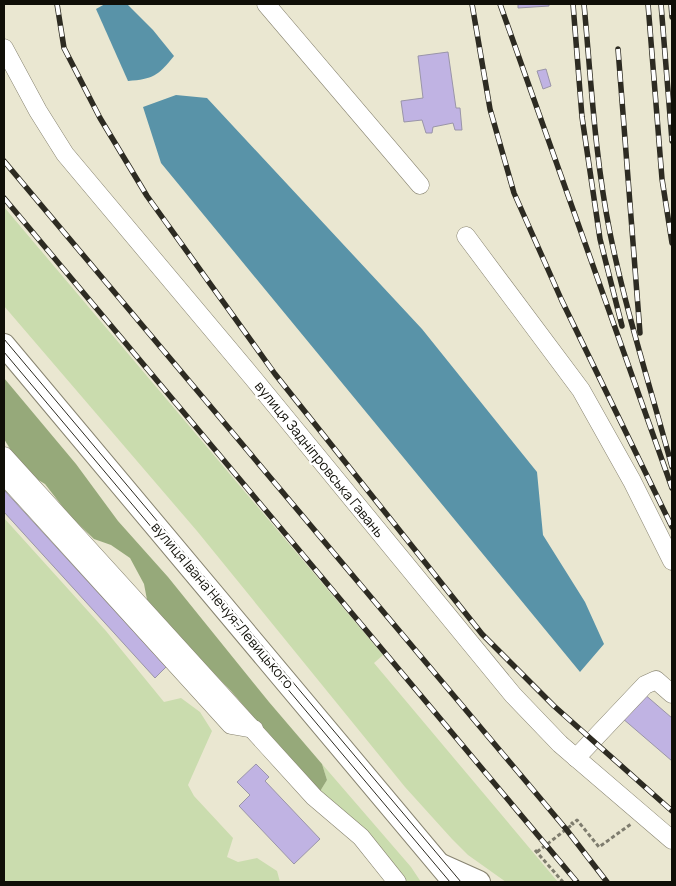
<svg xmlns="http://www.w3.org/2000/svg" width="676" height="886" viewBox="0 0 676 886" font-family="Manrope,sans-serif">
	<style>
		.green { fill: #cadcae }
		.forest { fill: #96a97a }
		.water { fill: #5993a8 }
		.building { fill: #c0b3e3; stroke: #9a95a8 }
		.lines { fill: none; stroke-linecap: round; stroke-linejoin: round }
		.minor-casing { stroke: #878370; stroke-width: 19 }
		.major-casing { stroke: #878370; stroke-width: 24 }
		.path { stroke: #7e7c6e; stroke-width: 3; stroke-dasharray: 4 2.5; stroke-linecap: butt }
		.minor { stroke: #fff; stroke-width: 18 }
		.major { stroke: #fff; stroke-width: 22 }
		.tram { stroke: #2d2b22; stroke-width: 1 }
		.rail-casing { stroke: #2d2b22; stroke-width: 5.5 }
		.rail { stroke: #fff; stroke-width: 4; stroke-dasharray: 11; stroke-linecap: butt }
		.labels { text-anchor: middle; dominant-baseline: central; stroke-width: 4.5; stroke-linejoin: round; paint-order: stroke }
		.street-label { font-size: 14px; fill: #100f08; stroke: #fff }
	</style>
	<rect width="100%" height="100%" fill="#eae7d1"/>
	<g class="green">
		<path d="M4,207L383,655L374,663L558,882H506L468,855L452,839L405,787L197,531L4,306Z"/>
		<path d="M4,518L106,631L164,702L181,698L200,712L212,731L188,785L194,796L233,838L227,857L238,862L257,858L277,871L280,882H4Z"/>
		<path d="M322,764L411,867L421,882H404L319,793L327,780Z"/>
	</g>
	<path class="forest" d="M4,378L76,464L118,521L168,577L269,702L322,764L327,780L319,793L231,691L148,605L144,584L130,558L111,545L94,539L69,515L45,484L30,475L18,462L4,439Z"/>
	<g class="water">
		<path d="M105,4H127L153,30L174,56C158,76 153,79 128,81L96,9Z"/>
		<path d="M176,95L207,98L422,329L537,472L543,535L585,602L604,644L580,672L161,163L143,107Z"/>
	</g>
	<g class="building">
		<path d="M518,4H549V6L518,8Z"/>
		<path d="M448,52L456,108H460L462,130H455L453,123L433,127L432,133H426L422,120L404,122L401,101L423,98L418,56Z"/>
		<path d="M546,69L551,86L543,89L537,71Z"/>
		<path d="M4,490L166,667L155,678L4,512Z"/>
		<path d="M643,693L672,718V761L622,718Z"/>
		<path d="M256,764L269,777L265,781L320,839L294,864L239,806L250,795L237,782Z"/>
	</g>
	<g class="lines">
		<g class="minor-casing">
			<g id="minor">
				<path d="M266,4L420,185"/>
				<path d="M4,48L38,111L65,154L253,378L513,695L560,744L672,840"/>
				<path d="M466,236L581,390L632,481L672,561"/>
				<path d="M4,456L314,797L361,837L397,882"/>
				<path d="M4,475L231,725L254,729"/>
				<path d="M576,758L645,685L656,680L672,694"/>
			</g>
		</g>
		<g class="major-casing">
			<g id="major">
				<path d="M4,345L454,882"/>
				<path d="M441,865L479,882"/>
			</g>
		</g>
		<g class="path">
			<path d="M571,822L573,824L577,820L599,847L631,824"/>
			<path d="M535,850L563,882"/>
			<path d="M537,852L573,824"/>
		</g>
		<use href="#minor" class="minor"/>
		<use href="#major" class="major"/>
		<g class="tram">
			<path d="M4,339L461,882"/>
			<path d="M4,352L450,882"/>
		</g>
		<g class="rail-casing">
			<g id="rail">
				<path d="M57,4L64,48L100,118L147,196L275,374L482,634L554,706L672,811"/>
				<path d="M472,4L490,109L514,193L562,301L672,527"/>
				<path d="M500,4L672,488"/>
				<path d="M573,4L582,117L600,239L622,326"/>
				<path d="M584,4C591,80 595,158 610,233C626,312 651,389 672,467"/>
				<path d="M648,4L662,179L672,243"/>
				<path d="M661,4L672,141"/>
				<path d="M671,4L672,17"/>
				<path d="M618,49L640,333"/>
				<path d="M4,161L566,829L607,882"/>
				<path d="M4,198L577,882"/>
			</g>
		</g>
		<use href="#rail" class="rail"/>
	</g>
	<g class="labels">
		<g class="street-label">
			<text transform="translate(320 459) rotate(51)">вулиця Задніпровська Гавань</text>
			<text transform="translate(223 605) rotate(50)">вулиця Івана Нечуя-Левицького</text>
		</g>
	</g>
	<rect width="676" height="886" fill="none" stroke="#100f08" stroke-width="10"/>
</svg>
